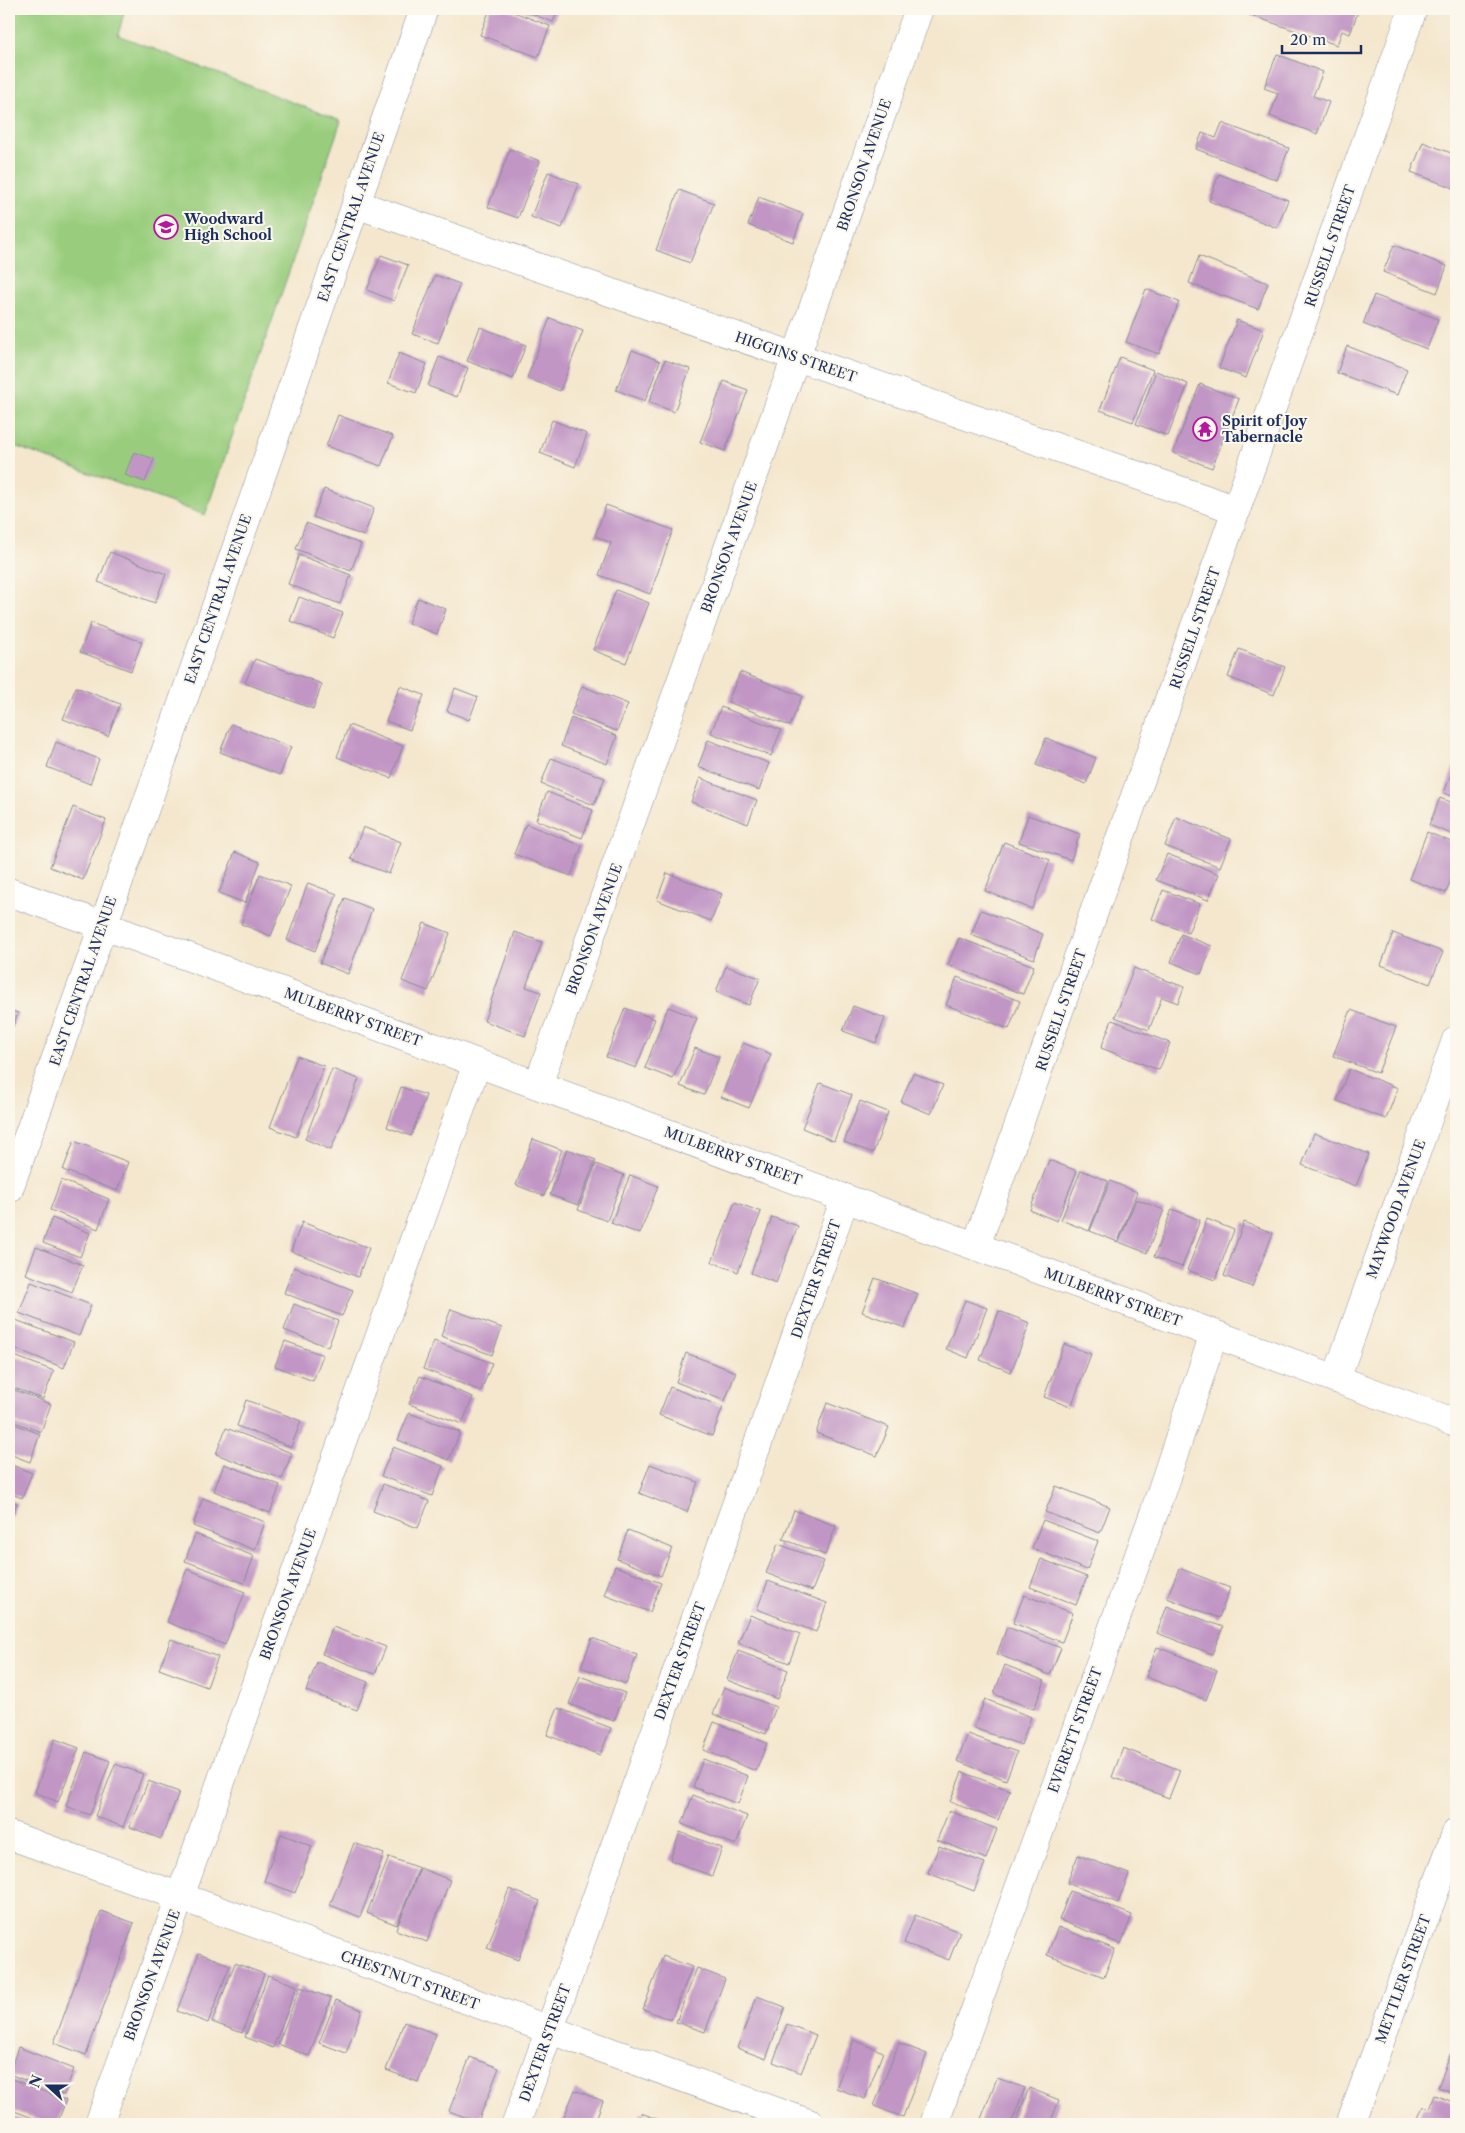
<svg xmlns="http://www.w3.org/2000/svg" width="1465" height="2133" viewBox="0 0 1465 2133" font-family="'Libre Caslon Text',serif">
	<style>
		.green { fill: #99cd7d; stroke: #5a7e6e }
		.building { fill: #c196c5 }
		.lines { fill: none; stroke-linecap: round; stroke-linejoin: round }
		.minor-casing { stroke: #888b96; stroke-width: 29 }
		.minor { stroke: #fff; stroke-width: 28 }
		.labels { text-anchor: middle; dominant-baseline: central; stroke-width: 4; stroke-linejoin: round; paint-order: stroke }
		.street-label { font-size: 14px; fill: #1b2f5e; stroke: #fbf7ec }
		.poi-label { font-size: 14px; font-weight: bold; fill: #1b2f5e; stroke: #fbf7ec; text-anchor: start }
	</style>
	<rect width="100%" height="100%" fill="#fbf7ec"/>
	<filter id="ink" filterUnits="userSpaceOnUse"><feTurbulence type="fractalNoise" baseFrequency=".02" numOctaves="2"/><feDisplacementMap in="SourceGraphic" scale="10" xChannelSelector="R" yChannelSelector="G"/><feConvolveMatrix kernelMatrix="1 2 1 2 8 2 1 2 1" color-interpolation-filters="sRGB"/></filter>
	<filter id="wash" filterUnits="userSpaceOnUse"><feTurbulence type="fractalNoise" baseFrequency=".0096" numOctaves="4" result="noise"/><feDisplacementMap in="SourceGraphic" scale="20" xChannelSelector="R" yChannelSelector="G"/><feGaussianBlur stdDeviation="1.12" result="paint"/><feColorMatrix in="noise" values="0 0 0 0 0 0 0 0 0 0 0 0 0 0 0 0 0 1.4 0 .05"/><feComposite in="paint" operator="in"/></filter>
	<g filter="url(#wash)">
		<rect width="100%" height="100%" fill="#f4e7cd"/>
		<path class="green" d="M9,9H125L118,35L341,121L205,515L9,444Z"/>
		<g id="blocks">
			<g class="building">
				<path d="M490,9H506L550,26L538,57L480,35Z"/>
				<path d="M519,9H558L553,22Z"/>
				<path d="M1248,9H1359L1350,34L1342,31L1337,45L1247,14Z"/>
				<path d="M1277,54L1323,72L1313,96L1329,102L1317,134L1270,116L1278,93L1264,88Z"/>
				<path d="M1222,123L1289,148L1277,180L1196,149L1202,133L1216,138Z"/>
				<path d="M1423,142L1456,155V189L1411,172Z"/>
				<path d="M510,149L540,161L518,218L488,207Z"/>
				<path d="M548,172L579,184L562,228L531,217Z"/>
				<path d="M1219,174L1288,200L1277,228L1209,201Z"/>
				<path d="M679,190L714,203L690,263L656,250Z"/>
				<path d="M759,197L803,214L793,242L748,225Z"/>
				<path d="M1394,245L1447,266L1437,293L1383,272Z"/>
				<path d="M381,255L408,265L394,301L367,290Z"/>
				<path d="M1199,256L1268,283L1258,309L1189,283Z"/>
				<path d="M435,275L460,284L438,343L412,334Z"/>
				<path d="M1146,289L1179,302L1159,354L1126,342Z"/>
				<path d="M1374,295L1438,319L1427,349L1363,324Z"/>
				<path d="M550,318L583,331L560,391L527,378Z"/>
				<path d="M1237,320L1264,330L1246,378L1219,368Z"/>
				<path d="M480,327L526,345L513,379L467,361Z"/>
				<path d="M1347,346L1407,369L1397,395L1337,373Z"/>
				<path d="M632,350L660,361L645,401L616,390Z"/>
				<path d="M399,353L427,364L416,393L388,383Z"/>
				<path d="M439,357L468,368L457,397L428,386Z"/>
				<path d="M1120,357L1153,370L1133,422L1100,410Z"/>
				<path d="M665,360L690,369L674,412L649,402Z"/>
				<path d="M1156,371L1188,384L1168,436L1136,424Z"/>
				<path d="M724,381L748,390L725,451L700,442Z"/>
				<path d="M1200,384L1239,399L1212,468L1173,453Z"/>
				<path d="M338,415L393,436L381,466L326,446Z"/>
				<path d="M552,420L587,434L575,467L540,453Z"/>
				<path d="M134,452L154,459L145,482L125,475Z"/>
				<path d="M324,489L374,508L364,536L313,517Z"/>
				<path d="M606,505L673,530L650,594L599,575L611,543L595,536Z"/>
				<path d="M306,523L361,544L351,571L296,549Z"/>
				<path d="M110,552L166,574L155,603L98,582Z"/>
				<path d="M299,555L351,575L340,604L288,584Z"/>
				<path d="M616,590L649,603L626,663L593,650Z"/>
				<path d="M299,597L343,613L333,638L290,621Z"/>
				<path d="M418,598L446,609L437,634L408,623Z"/>
				<path d="M91,623L142,642L131,671L80,652Z"/>
				<path d="M1239,649L1285,667L1274,695L1228,677Z"/>
				<path d="M255,659L322,684L313,709L245,683Z"/>
				<path d="M740,672L802,696L790,726L728,702Z"/>
				<path d="M400,686L424,695L410,730L386,721Z"/>
				<path d="M582,686L628,704L617,731L571,714Z"/>
				<path d="M76,687L120,704L108,736L63,719Z"/>
				<path d="M455,688L478,697L469,720L447,711Z"/>
				<path d="M721,707L781,730L771,756L711,733Z"/>
				<path d="M571,718L617,736L607,764L561,746Z"/>
				<path d="M231,724L291,747L280,775L220,752Z"/>
				<path d="M349,725L403,746L391,778L337,757Z"/>
				<path d="M1046,738L1096,758L1086,784L1036,765Z"/>
				<path d="M708,740L769,763L759,790L698,767Z"/>
				<path d="M56,742L99,759L90,784L47,767Z"/>
				<path d="M551,758L605,778L594,805L541,784Z"/>
				<path d="M1454,766H1456V798L1444,793Z"/>
				<path d="M700,778L757,800L748,824L691,802Z"/>
				<path d="M547,792L593,810L582,838L536,820Z"/>
				<path d="M1440,798L1456,804V836L1429,825Z"/>
				<path d="M73,807L106,820L83,880L50,867Z"/>
				<path d="M1028,815L1080,834L1071,860L1019,842Z"/>
				<path d="M1176,817L1231,839L1220,867L1165,846Z"/>
				<path d="M526,824L582,846L571,876L514,854Z"/>
				<path d="M363,827L401,842L389,874L351,859Z"/>
				<path d="M1427,832L1456,844V867L1446,893L1409,879Z"/>
				<path d="M1004,842L1050,860L1032,909L985,891Z"/>
				<path d="M235,852L260,862L245,903L219,893Z"/>
				<path d="M1167,854L1219,874L1208,900L1156,880Z"/>
				<path d="M667,873L722,894L711,921L657,900Z"/>
				<path d="M260,874L291,886L271,936L241,924Z"/>
				<path d="M308,883L337,894L315,951L287,940Z"/>
				<path d="M1163,890L1200,904L1188,933L1152,919Z"/>
				<path d="M345,898L372,909L348,974L320,963Z"/>
				<path d="M981,910L1043,934L1034,959L971,935Z"/>
				<path d="M424,923L450,933L428,991L402,981Z"/>
				<path d="M515,932L542,942L526,987L541,992L525,1036L484,1021Z"/>
				<path d="M1393,933L1443,952L1430,984L1381,965Z"/>
				<path d="M1181,934L1212,946L1201,974L1171,962Z"/>
				<path d="M959,938L1034,966L1023,994L948,965Z"/>
				<path d="M726,966L760,978L749,1005L716,992Z"/>
				<path d="M1134,968L1184,987L1178,1003L1162,997L1149,1030L1115,1017Z"/>
				<path d="M957,977L1020,1001L1009,1029L946,1005Z"/>
				<path d="M853,1006L885,1018L876,1043L843,1031Z"/>
				<path d="M668,1007L697,1018L673,1079L645,1068Z"/>
				<path d="M625,1008L655,1019L636,1068L606,1057Z"/>
				<path d="M9,1010L18,1013L9,1036Z"/>
				<path d="M1351,1010L1396,1027L1378,1073L1333,1056Z"/>
				<path d="M1112,1020L1170,1043L1159,1070L1101,1048Z"/>
				<path d="M743,1043L771,1054L749,1108L721,1097Z"/>
				<path d="M695,1048L719,1057L704,1095L680,1086Z"/>
				<path d="M297,1056L324,1066L296,1137L270,1127Z"/>
				<path d="M332,1069L359,1079L331,1150L305,1139Z"/>
				<path d="M1349,1069L1398,1088L1386,1119L1337,1101Z"/>
				<path d="M913,1073L943,1085L931,1114L901,1102Z"/>
				<path d="M820,1083L852,1095L834,1141L802,1128Z"/>
				<path d="M401,1087L426,1095L411,1136L387,1127Z"/>
				<path d="M860,1101L888,1112L873,1153L844,1142Z"/>
				<path d="M1314,1133L1369,1154L1356,1186L1302,1165Z"/>
				<path d="M533,1139L562,1150L544,1196L516,1185Z"/>
				<path d="M74,1141L128,1162L117,1191L63,1170Z"/>
				<path d="M567,1149L596,1160L578,1205L550,1195Z"/>
				<path d="M1049,1160L1077,1171L1057,1221L1030,1210Z"/>
				<path d="M596,1164L624,1175L607,1221L578,1210Z"/>
				<path d="M1081,1170L1108,1181L1089,1231L1061,1220Z"/>
				<path d="M630,1175L658,1186L640,1234L611,1223Z"/>
				<path d="M61,1180L109,1199L98,1229L50,1210Z"/>
				<path d="M1110,1181L1137,1192L1118,1242L1090,1231Z"/>
				<path d="M1136,1199L1164,1210L1147,1253L1119,1242Z"/>
				<path d="M735,1202L761,1212L738,1272L712,1262Z"/>
				<path d="M1172,1209L1200,1220L1182,1267L1154,1257Z"/>
				<path d="M772,1217L798,1226L776,1283L751,1273Z"/>
				<path d="M52,1218L90,1233L80,1257L43,1243Z"/>
				<path d="M1207,1219L1234,1230L1215,1280L1187,1270Z"/>
				<path d="M302,1222L369,1248L358,1277L291,1251Z"/>
				<path d="M1244,1222L1273,1233L1252,1287L1224,1276Z"/>
				<path d="M36,1247L83,1265L72,1292L26,1274Z"/>
				<path d="M294,1267L353,1290L342,1316L284,1293Z"/>
				<path d="M875,1278L918,1294L905,1328L862,1312Z"/>
				<path d="M31,1282L91,1305L79,1336L19,1313Z"/>
				<path d="M965,1300L987,1308L968,1358L946,1349Z"/>
				<path d="M294,1304L338,1321L328,1347L284,1330Z"/>
				<path d="M451,1309L502,1328L492,1355L441,1336Z"/>
				<path d="M999,1311L1030,1323L1011,1372L980,1360Z"/>
				<path d="M13,1319L74,1342L64,1368L9,1346V1331Z"/>
				<path d="M285,1341L323,1355L313,1381L275,1366Z"/>
				<path d="M434,1341L492,1363L481,1391L423,1369Z"/>
				<path d="M1064,1344L1091,1354L1071,1407L1044,1397Z"/>
				<path d="M686,1353L736,1372L725,1401L676,1382Z"/>
				<path d="M9,1354L54,1371L43,1399L9,1386Z"/>
				<path d="M420,1376L473,1397L462,1424L409,1404Z"/>
				<path d="M670,1387L723,1407L712,1436L659,1415Z"/>
				<path d="M9,1388L51,1404L41,1432L9,1420Z"/>
				<path d="M246,1400L301,1421L291,1447L237,1426Z"/>
				<path d="M827,1403L889,1427L877,1456L816,1433Z"/>
				<path d="M409,1413L460,1432L449,1460L398,1440Z"/>
				<path d="M9,1422L40,1434L30,1462L9,1454Z"/>
				<path d="M226,1428L292,1453L282,1479L216,1454Z"/>
				<path d="M393,1447L443,1466L432,1496L381,1476Z"/>
				<path d="M9,1464L32,1473L22,1498L9,1493Z"/>
				<path d="M224,1464L280,1485L270,1513L214,1491Z"/>
				<path d="M650,1464L698,1482L687,1512L639,1493Z"/>
				<path d="M383,1484L429,1501L418,1528L373,1511Z"/>
				<path d="M1056,1486L1110,1507L1100,1533L1045,1512Z"/>
				<path d="M203,1498L265,1522L255,1550L193,1526Z"/>
				<path d="M9,1500L17,1503L9,1523Z"/>
				<path d="M794,1510L836,1526L825,1555L783,1539Z"/>
				<path d="M1043,1520L1098,1541L1087,1570L1032,1548Z"/>
				<path d="M628,1530L672,1548L661,1576L617,1559Z"/>
				<path d="M195,1534L254,1556L244,1583L185,1561Z"/>
				<path d="M778,1544L824,1561L812,1591L766,1573Z"/>
				<path d="M1041,1559L1087,1577L1076,1605L1030,1587Z"/>
				<path d="M615,1566L661,1583L650,1612L604,1595Z"/>
				<path d="M1179,1568L1230,1588L1219,1618L1167,1598Z"/>
				<path d="M187,1569L245,1592L225,1645L167,1622Z"/>
				<path d="M768,1581L827,1603L816,1632L757,1609Z"/>
				<path d="M1024,1595L1073,1613L1062,1642L1013,1623Z"/>
				<path d="M1167,1606L1223,1627L1212,1654L1157,1633Z"/>
				<path d="M750,1615L800,1634L789,1663L738,1643Z"/>
				<path d="M333,1627L386,1647L375,1674L322,1654Z"/>
				<path d="M1007,1627L1061,1648L1050,1675L997,1654Z"/>
				<path d="M592,1638L637,1655L626,1684L581,1667Z"/>
				<path d="M171,1639L218,1657L207,1687L159,1669Z"/>
				<path d="M1157,1647L1217,1670L1206,1700L1146,1677Z"/>
				<path d="M738,1651L788,1670L777,1699L727,1680Z"/>
				<path d="M317,1662L368,1682L357,1710L306,1691Z"/>
				<path d="M1005,1665L1045,1681L1034,1709L994,1694Z"/>
				<path d="M580,1676L625,1693L614,1721L569,1704Z"/>
				<path d="M724,1687L776,1707L766,1734L713,1714Z"/>
				<path d="M985,1699L1031,1717L1021,1745L974,1728Z"/>
				<path d="M558,1708L611,1728L600,1755L547,1735Z"/>
				<path d="M714,1722L767,1743L756,1771L703,1750Z"/>
				<path d="M968,1734L1017,1752L1006,1780L957,1761Z"/>
				<path d="M55,1739L79,1748L58,1802L35,1792Z"/>
				<path d="M1123,1748L1180,1770L1169,1798L1112,1777Z"/>
				<path d="M86,1752L110,1761L90,1815L66,1806Z"/>
				<path d="M703,1759L748,1776L738,1804L693,1787Z"/>
				<path d="M115,1764L143,1774L123,1827L95,1816Z"/>
				<path d="M962,1772L1010,1790L998,1820L950,1802Z"/>
				<path d="M148,1781L179,1792L161,1839L130,1827Z"/>
				<path d="M693,1795L747,1816L736,1845L682,1824Z"/>
				<path d="M949,1811L997,1829L986,1859L937,1840Z"/>
				<path d="M680,1832L722,1848L712,1876L670,1860Z"/>
				<path d="M281,1834L312,1846L295,1893L264,1881Z"/>
				<path d="M354,1843L384,1854L360,1917L330,1905Z"/>
				<path d="M939,1846L985,1863L974,1891L928,1873Z"/>
				<path d="M1078,1855L1129,1874L1118,1903L1067,1883Z"/>
				<path d="M389,1857L419,1868L397,1925L367,1913Z"/>
				<path d="M420,1868L450,1880L427,1942L396,1930Z"/>
				<path d="M509,1889L540,1901L518,1960L487,1948Z"/>
				<path d="M1070,1891L1132,1915L1121,1944L1059,1920Z"/>
				<path d="M101,1911L134,1923L86,2055L54,2043Z"/>
				<path d="M915,1915L960,1932L949,1960L904,1943Z"/>
				<path d="M1058,1927L1115,1949L1104,1977L1047,1955Z"/>
				<path d="M199,1953L230,1965L208,2023L177,2011Z"/>
				<path d="M663,1956L692,1967L671,2020L643,2009Z"/>
				<path d="M235,1963L264,1974L242,2033L212,2022Z"/>
				<path d="M697,1968L725,1979L705,2032L676,2022Z"/>
				<path d="M268,1975L297,1986L273,2048L245,2037Z"/>
				<path d="M300,1987L331,1998L309,2056L278,2044Z"/>
				<path d="M757,1996L785,2007L766,2059L737,2048Z"/>
				<path d="M336,2000L362,2010L346,2053L319,2043Z"/>
				<path d="M404,2022L436,2034L418,2082L386,2070Z"/>
				<path d="M787,2024L816,2035L801,2073L773,2062Z"/>
				<path d="M854,2040L883,2052L865,2099L836,2088Z"/>
				<path d="M899,2043L927,2054L903,2117L874,2106Z"/>
				<path d="M18,2047L74,2069L64,2095L9,2074Z"/>
				<path d="M1451,2053L1456,2055V2094L1438,2087Z"/>
				<path d="M470,2057L499,2068L478,2122L449,2111Z"/>
				<path d="M9,2078L66,2100L57,2124H49L9,2109Z"/>
				<path d="M997,2078L1025,2088L1011,2124H979Z"/>
				<path d="M1029,2088L1059,2100L1050,2124H1015Z"/>
				<path d="M575,2090L603,2101L594,2124H561Z"/>
				<path d="M1434,2095L1456,2103V2124H1423L1417,2121L1423,2106L1429,2108Z"/>
				<path d="M641,2113L670,2124H637Z"/>
				<path d="M9,2116L31,2124H9Z"/>
				<path d="M369,2118L386,2124H367Z"/>
			</g>
		</g>
	</g>
	<g filter="url(#ink)">
		<use href="#blocks" fill-opacity="0" stroke="#888b96" stroke-width="1"/>
		<g class="lines">
			<g class="minor-casing">
				<g id="minor">
					<path d="M356,204L1237,510"/>
					<path d="M9,892L102,925L1456,1423"/>
					<path d="M538,1085L919,9"/>
					<path d="M9,1189L168,744L424,9"/>
					<path d="M976,1246L1413,9"/>
					<path d="M1336,1379L1456,1040"/>
					<path d="M9,1835L811,2124"/>
					<path d="M99,2124L477,1063"/>
					<path d="M516,2124L845,1198"/>
					<path d="M934,2124L1154,1513L1214,1334"/>
					<path d="M1350,2124L1456,1833"/>
				</g>
			</g>
			<use href="#minor" class="minor"/>
		</g>
	</g>
	<defs>
		<g id="school-ring" transform="scale(1.25)"><circle r="9.5" fill="#fbf7ec" stroke="#b5179e" stroke-width="1.5"/><path d="M0-5L7-2L0 1L-7-2ZM-4 1L0 2.5L4 1V4Q0 6-4 4Z" fill="#b5179e"/></g>
		<g id="temple-ring" transform="scale(1.25)"><circle r="9.5" fill="#fbf7ec" stroke="#b5179e" stroke-width="1.5"/><path d="M0-6L5-2H3V0L6.5 2.5H4V6H1.5V3h-3V6H-4V2.5H-6.5L-3 0V-2H-5Z" fill="#b5179e"/></g>
	</defs>
	<g fill-rule="evenodd">
		<use href="#school-ring" x="166" y="227"/>
		<use href="#temple-ring" x="1205" y="429"/>
	</g>
	<g class="labels">
		<g class="street-label">
			<text transform="translate(864 165) rotate(-71)">BRONSON AVENUE</text>
			<text transform="translate(351 217) rotate(-71)">EAST CENTRAL AVENUE</text>
			<text transform="translate(1330 246) rotate(-71)">RUSSELL STREET</text>
			<text transform="translate(796 357) rotate(19)">HIGGINS STREET</text>
			<text transform="translate(729 547) rotate(-70)">BRONSON AVENUE</text>
			<text transform="translate(218 599) rotate(-71)">EAST CENTRAL AVENUE</text>
			<text transform="translate(1195 628) rotate(-71)">RUSSELL STREET</text>
			<text transform="translate(594 929) rotate(-70)">BRONSON AVENUE</text>
			<text transform="translate(83 981) rotate(-71)">EAST CENTRAL AVENUE</text>
			<text transform="translate(1061 1010) rotate(-71)">RUSSELL STREET</text>
			<text transform="translate(353 1017) rotate(20)">MULBERRY STREET</text>
			<text transform="translate(733 1156) rotate(20)">MULBERRY STREET</text>
			<text transform="translate(1396 1209) rotate(-70)">MAYWOOD AVENUE</text>
			<text transform="translate(816 1279) rotate(-71)">DEXTER STREET</text>
			<text transform="translate(1113 1297) rotate(20)">MULBERRY STREET</text>
			<text transform="translate(288 1594) rotate(-70)">BRONSON AVENUE</text>
			<text transform="translate(680 1661) rotate(-70)">DEXTER STREET</text>
			<text transform="translate(1075 1730) rotate(-70)">EVERETT STREET</text>
			<text transform="translate(152 1975) rotate(-70)">BRONSON AVENUE</text>
			<text transform="translate(1403 1979) rotate(-70)">METTLER STREET</text>
			<text transform="translate(410 1980) rotate(20)">CHESTNUT STREET</text>
			<text transform="translate(545 2043) rotate(-70)">DEXTER STREET</text>
		</g>
		<g class="poi-label">
			<text x="184" y="219">Woodward<tspan x="184" dy="16">High School</tspan></text>
			<text x="1222" y="421">Spirit of Joy<tspan x="1222" dy="16">Tabernacle</tspan></text>
		</g>
	</g>
	<rect width="1465" height="2133" fill="none" stroke="#fbf7ec" stroke-width="30"/>
	<g transform="translate(48 2086) rotate(291)" stroke="#fbf7ec" stroke-width="4" paint-order="stroke">
	<path d="M0-4L9 19L0 12L-9 19Z" fill="#1b2f5e"/>
	<text y="-8" font-size="14" font-weight="bold" text-anchor="middle" fill="#1b2f5e">N</text>
	</g>
	<path d="M1282 45v8h79v-8" fill="none" stroke="#1b2f5e" stroke-width="2.5"/>
	<text x="1290" y="45" font-size="15" fill="#1b2f5e" stroke="#fbf7ec" stroke-width="4" paint-order="stroke">20 m</text>
</svg>
